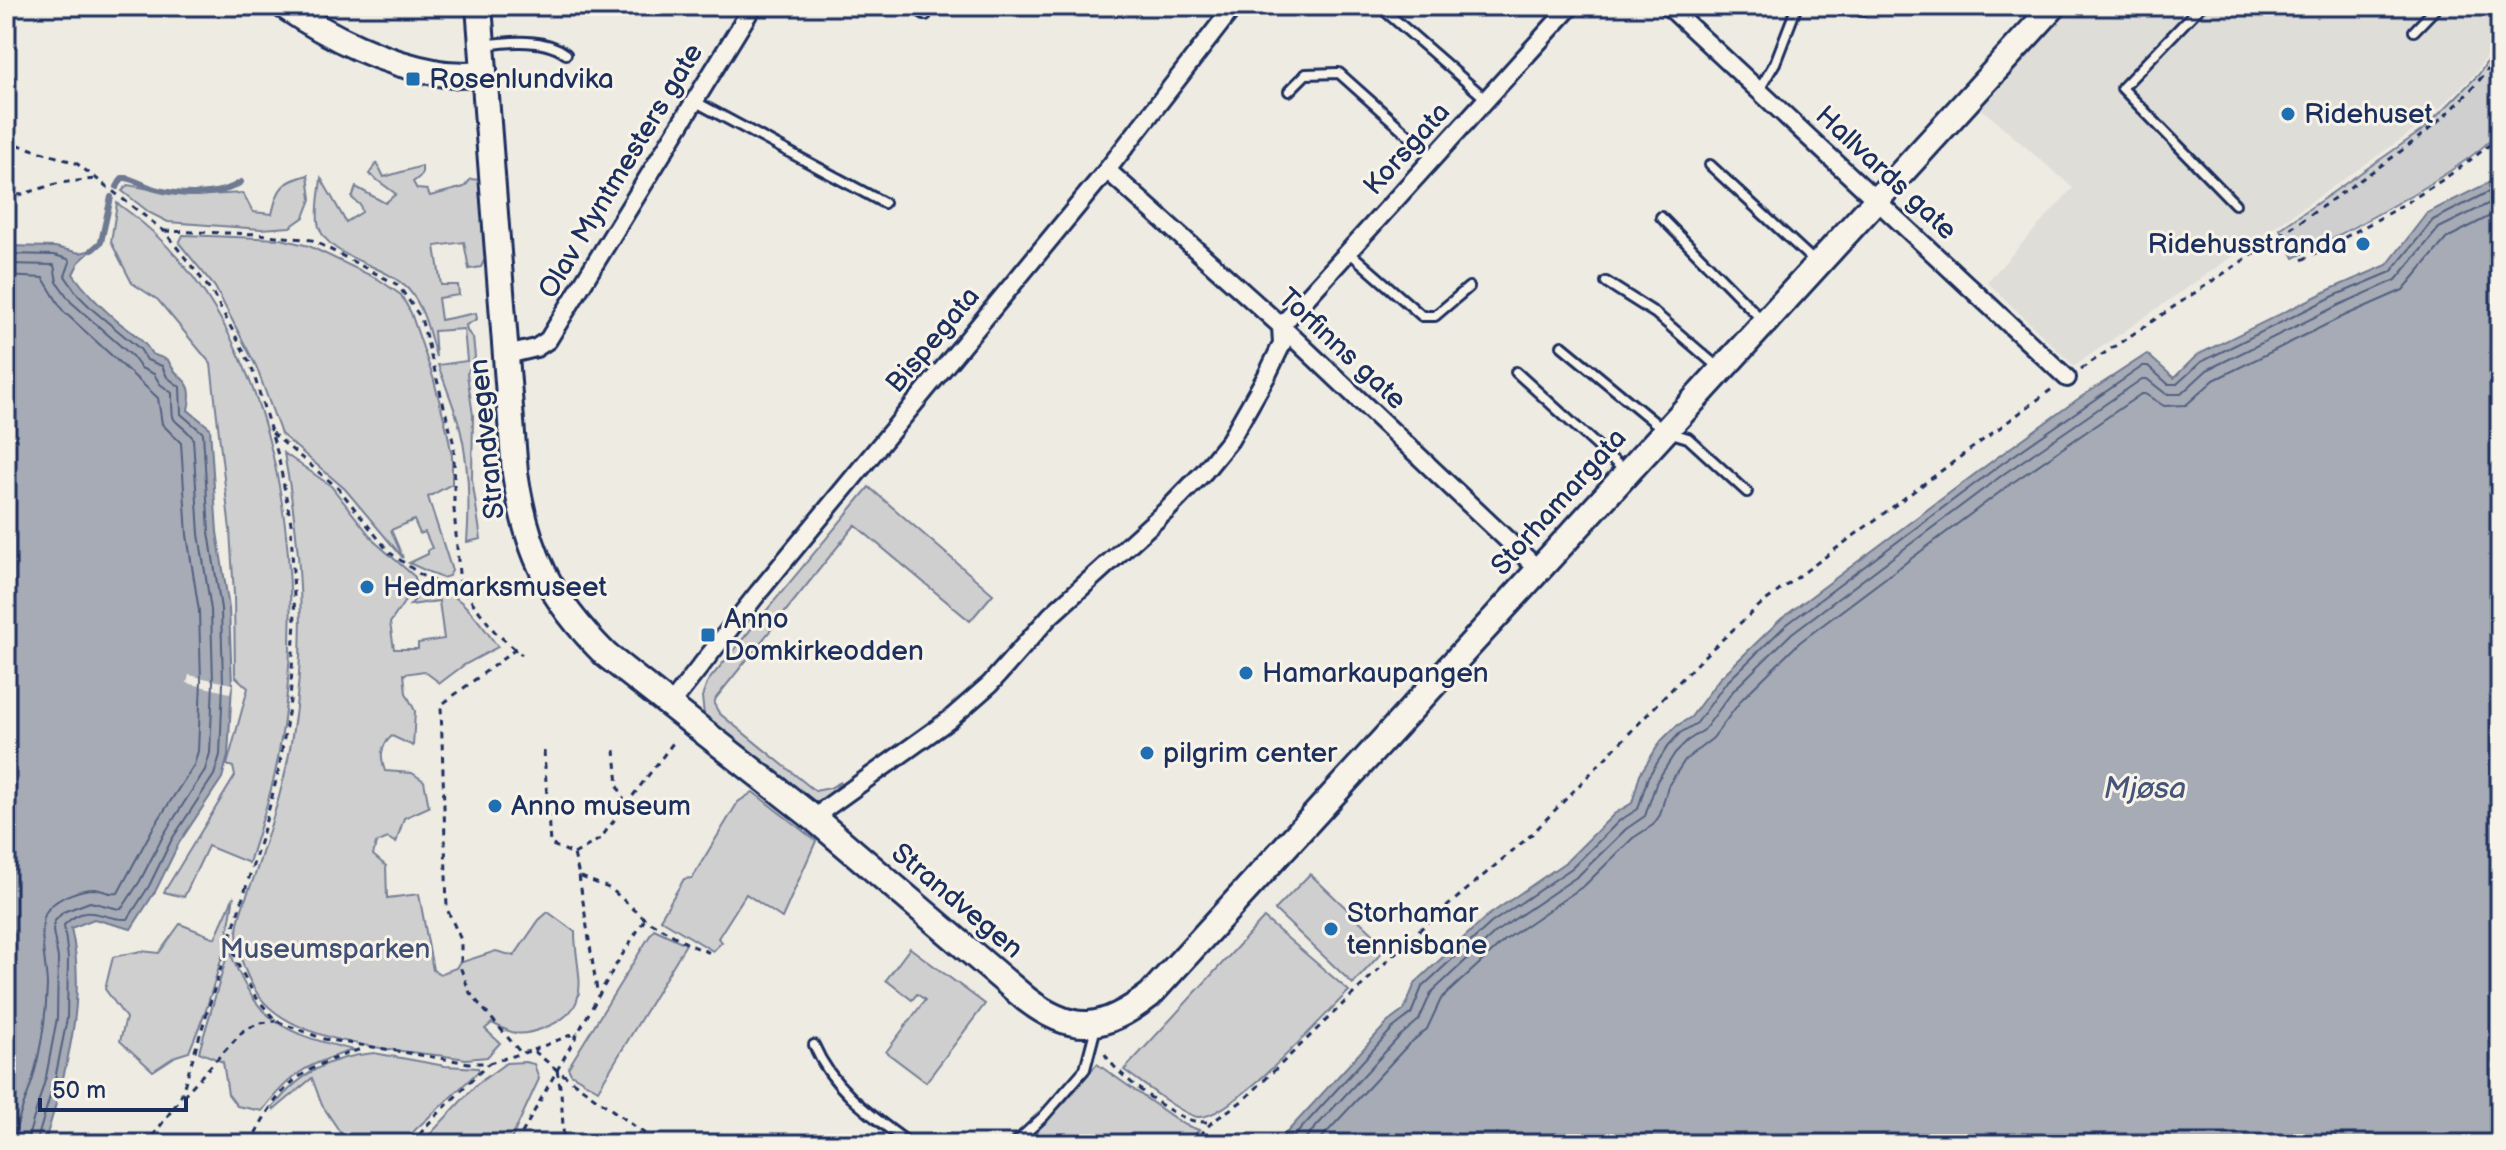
<svg xmlns="http://www.w3.org/2000/svg" width="2506" height="1150" viewBox="0 0 2506 1150" font-family="'Balsamiq Sans',sans-serif">
	<style>
		.built { fill: #deddd8 }
		.green { fill: #cfcfcf; stroke: #757f96; stroke-width: 2 }
		.water { fill: #a6abb5; stroke: #6e7992; stroke-width: 2 }
		.pier { fill: #eeebe2 }
		.lines { fill: none; stroke-linecap: round; stroke-linejoin: round }
		.shore { stroke: #536181; stroke-width: 2 }
		.stream { stroke: #6e7992; stroke-width: 6 }
		.service-casing { stroke: #1b2f5e; stroke-width: 14 }
		.minor-casing { stroke: #1b2f5e; stroke-width: 22 }
		.secondary-casing { stroke: #1b2f5e; stroke-width: 30 }
		.path { stroke: #1b2f5e; stroke-width: 3; stroke-dasharray: 6 6; stroke-linecap: butt }
		.service { stroke: #f7f3e8; stroke-width: 8 }
		.minor { stroke: #f7f3e8; stroke-width: 16 }
		.secondary { stroke: #f7f3e8; stroke-width: 24 }
		.poi-dot { fill: #1f6fb2; stroke: #f7f3e8; stroke-width: 3 }
		.labels { text-anchor: middle; dominant-baseline: central; stroke-width: 6; stroke-linejoin: round; paint-order: stroke }
		.poi-label { font-size: 28px; fill: #1b2f5e; stroke: #f7f3e8; text-anchor: start }
		.street-label { font-size: 28px; fill: #1b2f5e; stroke: #f7f3e8 }
		.park-label { font-size: 28px; fill: #3f4f75; stroke: #f7f3e8 }
		.water-label { font-size: 30px; font-style: italic; fill: #455478; stroke: #f7f3e8 }
	</style>
	<rect width="100%" height="100%" fill="#eeebe2"/>
	<filter id="ink" filterUnits="userSpaceOnUse"><feTurbulence type="fractalNoise" baseFrequency=".0125" numOctaves="2"/><feDisplacementMap in="SourceGraphic" scale="16" xChannelSelector="R" yChannelSelector="G"/><feConvolveMatrix kernelMatrix="1 2 1 2 8 2 1 2 1" color-interpolation-filters="sRGB"/></filter>
	<g filter="url(#ink)">
		<path class="built" d="M2067,6H2500V33L2476,73L2422,125L2074,366L1987,282L2073,188L1976,104Z"/>
		<g class="green">
			<path d="M2500,41C2500,56 2504,117 2500,127C2487,160 2332,239 2294,258L2280,229L2424,129L2479,74Z"/>
			<path d="M377,163L384,177L422,166V175L413,182L417,189L427,190L430,196L464,187L471,179L480,180L486,257L481,267L469,269L464,242L435,246L441,285H458L459,295L438,298L441,320L476,313L477,319L466,325L467,331L473,338L475,357L467,374L473,415L472,479L481,539L467,542C470,503 469,462 459,424C453,404 445,384 438,365L467,361L464,329L434,331L436,357C429,333 425,308 408,289C384,263 330,260 319,227C315,213 320,192 321,178L346,222L362,212L360,205L352,198L356,187L385,203L396,194L369,174Z"/>
			<path d="M308,175L311,199L304,217L290,227L261,229L168,222L150,213L122,191L128,185L189,196L243,193L253,212L272,214C279,186 281,183 308,175Z"/>
			<path d="M117,203C283,319 312,573 278,758C272,794 259,829 249,863L208,846L184,897L164,892L235,776L233,767L227,765L248,688L235,676L234,594L230,530L211,364L158,300L132,283L111,242Z"/>
			<path d="M183,235L281,239L309,246L378,279L401,295L411,313L433,377L447,430L452,456V484L428,497L452,571L449,576L442,578L409,563L428,554V550L432,548L425,532L420,534L414,520L391,530L403,558L345,489L281,434L256,366L215,287L179,243Z"/>
			<path d="M284,453L331,486L375,542L415,577V586L390,623L394,649H418V643L444,639L439,601L410,605C414,601 419,594 424,591C452,577 484,629 498,647L464,665L440,683L424,671L404,674L406,693L415,711L413,746L392,736C380,746 380,757 385,771L412,773L424,781L429,807L404,818L396,843L388,838L376,843L373,855L386,866L387,898L419,894L433,970L440,974L456,968L459,963L496,951L514,956L539,920L548,912L575,932C575,975 597,1008 544,1028C520,1037 514,1035 492,1023L485,1029L500,1043L487,1057L466,1059C407,1050 292,1047 257,993C245,975 234,945 238,924C241,906 250,889 256,872C269,831 284,786 291,743C307,648 302,547 284,453Z"/>
			<path d="M869,487L993,594L970,621L855,525L716,698L714,704L719,713L815,791L830,788L841,782L819,809L704,715L702,697L708,681Z"/>
			<path d="M753,792L816,841L782,918L746,894L718,938L722,942L713,951L660,919L684,879L692,878L738,802Z"/>
			<path d="M1310,874L1387,947L1353,984L1275,910Z"/>
			<path d="M234,896L226,943L206,1010L189,1052L176,1056L153,1071L120,1041L126,1018L105,989L113,957L141,951L159,953L180,924L215,938Z"/>
			<path d="M1264,918L1349,991C1323,1016 1231,1120 1198,1117C1182,1115 1140,1081 1124,1070Z"/>
			<path d="M654,929L686,944L598,1090L571,1074L568,1068Z"/>
			<path d="M910,948L985,1004L926,1082L886,1052L925,1000L917,994L912,1000L886,980Z"/>
			<path d="M229,949C256,1022 281,1032 353,1050C306,1065 292,1072 262,1111L237,1106L228,1094L223,1062L199,1052Z"/>
			<path d="M374,1053L445,1066L478,1068L479,1071L416,1129L403,1144H348L322,1105L312,1078L274,1110L273,1107C301,1072 330,1057 374,1053Z"/>
			<path d="M525,1062L534,1064L539,1079L509,1144H421L476,1085L506,1063Z"/>
			<path d="M1097,1064L1183,1124L1199,1130L1187,1144H1022L1064,1103Z"/>
		</g>
		<g class="water">
			<path d="M2500,177V1144H1276L1388,1022L1404,1010L1415,983L1486,917L1567,861L1614,814L1632,803L1640,774L1661,741L1675,727L1691,717L1719,679L1781,619L1995,459L2078,399L2147,354L2174,378L2197,355L2331,289L2387,265L2427,213Z"/>
			<path d="M6,246L55,247L80,253L92,250L79,262L73,274C85,291 100,306 116,320C129,331 144,339 152,354L168,360C178,384 196,376 188,410L210,428L217,532L229,608L232,684L228,756L222,778L179,843L156,890L131,929L94,919L71,928C88,1001 65,1075 44,1144H6Z"/>
		</g>
		<path class="pier" d="M189,675L232,684L230,693L187,683Z"/>
		<g class="lines">
			<g class="shore">
				<path d="M6,254L54,255L68,259L70,262L65,276L78,295L93,310L140,349L147,360L162,366L167,377L180,387L181,414L203,433L209,532L221,609L223,683L220,755L214,775L172,839L149,886L128,919C102,921 90,900 64,925L68,958L67,1019L55,1079L36,1144"/>
				<path d="M6,264L54,265L57,282L71,302L132,356L141,368L154,374L160,384L172,393C172,432 173,413 193,438L199,534L211,610L213,682L210,753L205,770L164,834L140,881L123,907L119,909L90,902L63,912L54,922L53,931L58,958L57,1018L46,1077L26,1144"/>
				<path d="M6,276L43,278L63,311L158,398L162,424L181,443L187,535L199,611L201,681L198,751L194,765L153,828L118,893C110,895 103,890 95,889C80,889 59,897 49,908C35,923 47,964 47,986C46,1016 41,1049 33,1078C27,1099 15,1122 14,1144"/>
				<path d="M1287,1144L1393,1028L1411,1014L1422,987L1491,923L1572,868L1619,821L1638,809L1648,777L1668,746L1680,733L1697,723L1725,684L1786,625L2000,465L2143,366H2148L2168,384H2177L2201,362L2334,296L2391,272L2433,220L2500,186"/>
				<path d="M1300,1144L1400,1036L1419,1020L1431,993L1497,931L1578,876L1626,829L1645,816L1657,781L1675,753L1687,741L1704,730L1733,691L1792,633L2005,473L2142,379H2147L2166,394H2181L2207,370L2339,305L2396,280L2439,228L2500,198"/>
				<path d="M1316,1144L1408,1045L1427,1029L1441,999L1505,940L1585,885L1633,838L1653,825L1660,815L1668,786L1685,760L1713,738L1742,699L1800,642L2012,483L2141,394H2145L2164,406L2186,405L2214,380L2344,316L2403,290L2447,238L2500,211"/>
			</g>
			<g class="stream">
				<path d="M117,187L122,178H126C136,180 145,186 155,189C180,196 220,197 241,182"/>
				<path d="M92,250L101,242L111,197"/>
			</g>
			<g class="service-casing">
				<g id="service">
					<path d="M912,6L926,15"/>
					<path d="M1857,6L1861,11"/>
					<path d="M2201,6L2122,88L2235,204"/>
					<path d="M1385,11L1486,99"/>
					<path d="M2414,31L2438,6"/>
					<path d="M486,45C511,41 545,38 566,54"/>
					<path d="M1759,90L1775,63L1797,6"/>
					<path d="M1289,91L1306,74L1339,73L1433,157"/>
					<path d="M694,101L884,203"/>
					<path d="M1710,165L1817,264"/>
					<path d="M1661,217L1764,322"/>
					<path d="M1349,252L1422,316H1435L1469,287"/>
					<path d="M1606,282L1655,313L1720,369"/>
					<path d="M1562,346L1665,431L1688,438L1747,492"/>
					<path d="M1516,372L1626,472"/>
					<path d="M814,1045C833,1090 872,1116 910,1144"/>
					<path d="M1014,1144L1044,1116L1085,1069L1096,1027"/>
				</g>
			</g>
			<g class="minor-casing">
				<g id="minor">
					<path d="M1668,6L2067,378"/>
					<path d="M1107,170L1281,326L1538,569"/>
					<path d="M507,355L536,348L548,340L753,6"/>
					<path d="M670,705L758,593L1107,170L1234,6"/>
					<path d="M816,820L826,808L949,720L990,684L1050,616L1167,510L1204,472L1230,440L1267,375L1282,344L1281,326L1571,6"/>
				</g>
			</g>
			<g class="secondary-casing">
				<g id="secondary">
					<path d="M284,6C329,37 385,64 439,73C453,76 469,74 483,75"/>
					<path d="M479,6L515,473C527,553 549,598 606,655L816,820L1026,999C1074,1036 1104,1030 1150,995L2054,6"/>
				</g>
			</g>
			<g class="path">
				<path d="M6,141L76,163L97,179L164,231L212,292L251,365L278,455L291,523L295,622L290,701L279,769L262,836L180,1099L147,1144"/>
				<path d="M6,199L59,183L95,179"/>
				<path d="M164,231L258,234L312,240L398,285L421,318L454,445V509L460,586L495,632L522,655"/>
				<path d="M2302,260C2372,223 2440,188 2500,136"/>
				<path d="M2081,369C2165,312 2250,257 2333,199C2395,155 2458,117 2500,52"/>
				<path d="M272,433L339,489L389,552L428,580L460,586"/>
				<path d="M516,649L441,705L447,909L461,940V969L470,993L521,1053"/>
				<path d="M615,750L618,786L626,806"/>
				<path d="M544,751L550,844L574,854L579,876L611,889L645,919L690,945L713,954"/>
				<path d="M574,854L600,839L676,739"/>
				<path d="M579,876L598,997"/>
				<path d="M230,940L238,965L255,996L276,1021L324,1039L469,1063H489L533,1050L557,1070L659,1144"/>
				<path d="M533,1050L578,1032"/>
				<path d="M1105,1054C1114,1073 1172,1117 1194,1121C1199,1122 1206,1122 1212,1122"/>
				<path d="M557,1070L561,1092L564,1144"/>
				<path d="M183,1096L244,1030L260,1023L276,1021"/>
				<path d="M250,1144C282,1081 298,1070 364,1048"/>
				<path d="M412,1144L428,1124L489,1063"/>
				<path d="M516,1144L614,968L645,919"/>
				<path d="M1192,1144L1212,1122L1245,1099L1417,932L1531,835L1702,658L1760,605L2052,389"/>
			</g>
			<use href="#service" class="service"/>
			<use href="#minor" class="minor"/>
			<use href="#secondary" class="secondary"/>
		</g>
	</g>
	<g class="poi-dot">
		<rect x="405" y="71" width="16" height="16" rx="4"/>
		<circle cx="2288" cy="114" r="8"/>
		<circle cx="2363" cy="244" r="8"/>
		<circle cx="367" cy="587" r="8"/>
		<rect x="700" y="627" width="16" height="16" rx="4"/>
		<circle cx="1246" cy="673" r="8"/>
		<circle cx="1147" cy="753" r="8"/>
		<circle cx="495" cy="806" r="8"/>
		<circle cx="1331" cy="929" r="8"/>
	</g>
	<g class="labels">
		<g class="poi-label">
			<text x="429" y="79">Rosenlundvika</text>
			<text x="2304" y="114">Ridehuset</text>
			<text x="2347" y="244" text-anchor="end">Ridehusstranda</text>
			<text x="383" y="587">Hedmarksmuseet</text>
			<text x="724" y="619">Anno<tspan x="724" dy="32">Domkirkeodden</tspan></text>
			<text x="1262" y="673">Hamarkaupangen</text>
			<text x="1163" y="753">pilgrim center</text>
			<text x="511" y="806">Anno museum</text>
			<text x="1347" y="913">Storhamar<tspan x="1347" dy="32">tennisbane</tspan></text>
		</g>
		<g class="street-label">
			<text transform="translate(1407 149) rotate(-48)">Korsgata</text>
			<text transform="translate(621 171) rotate(-59)">Olav Myntmesters gate</text>
			<text transform="translate(1886 173) rotate(43)">Hallvards gate</text>
			<text transform="translate(933 340) rotate(-50)">Bispegata</text>
			<text transform="translate(1342 349) rotate(43)">Torfinns gate</text>
			<text transform="translate(487 439) rotate(-96)">Strandvegen</text>
			<text transform="translate(1559 502) rotate(-48)">Storhamargata</text>
			<text transform="translate(957 901) rotate(40)">Strandvegen</text>
		</g>
		<g class="park-label">
			<text x="325" y="949">Museumsparken</text>
		</g>
		<g class="water-label">
			<text x="2145" y="789">Mjøsa</text>
		</g>
	</g>
	<rect width="2506" height="1150" fill="none" stroke="#f7f3e8" stroke-width="32"/>
	<rect x="16" y="16" width="2474" height="1118" fill="none" stroke="#1b2f5e" stroke-width="3" filter="url(#ink)"/>
	<path d="M40 1098v12h146v-12" fill="none" stroke="#1b2f5e" stroke-width="4"/>
	<text x="52" y="1098" font-size="24" fill="#1b2f5e" stroke="#f7f3e8" stroke-width="6" paint-order="stroke">50 m</text>
</svg>
